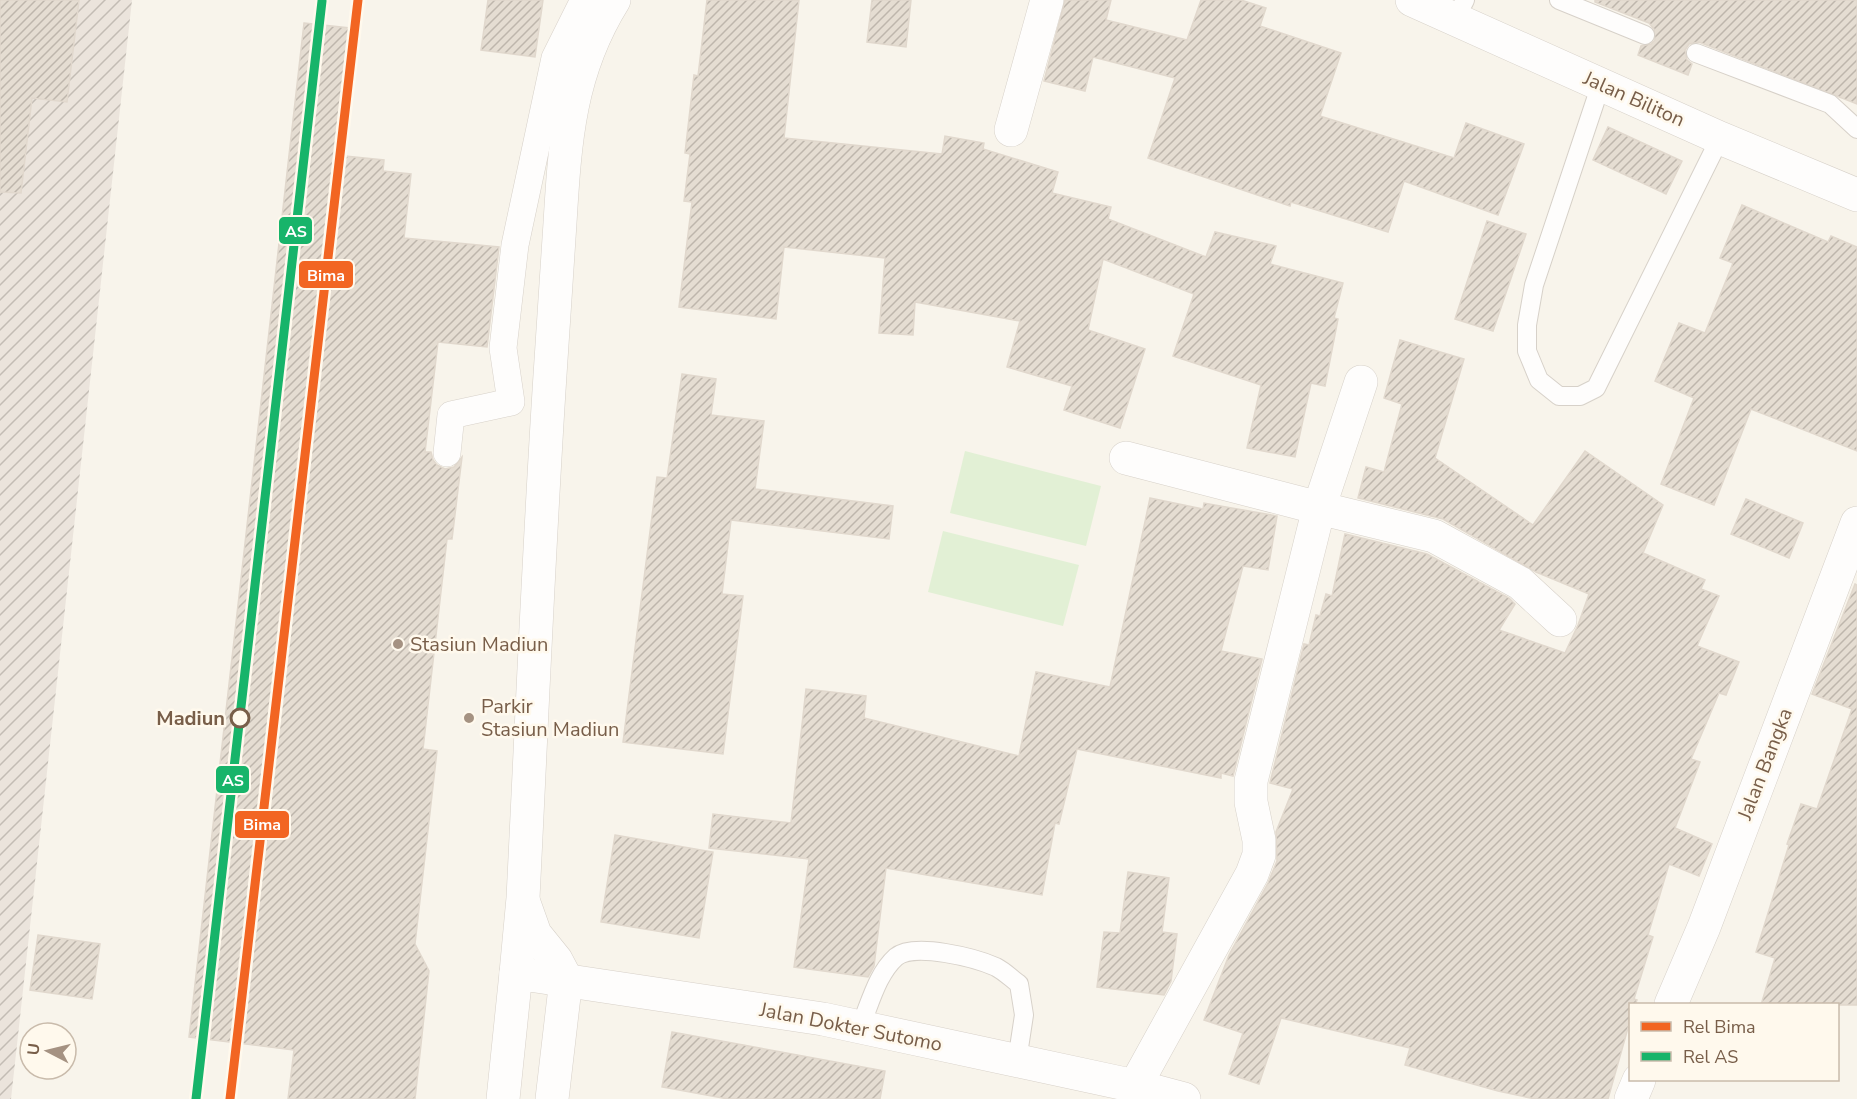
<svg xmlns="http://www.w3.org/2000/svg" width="1857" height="1099" viewBox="0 0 1857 1099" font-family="'Nunito Sans',sans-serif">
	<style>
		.industrial { fill: url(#industrial-furrows) }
		.pitch { fill: #e2f0d5 }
		.building { fill: url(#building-hatch); stroke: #e1d8cd; stroke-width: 1.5 }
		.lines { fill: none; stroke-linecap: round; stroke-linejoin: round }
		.service-casing { stroke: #d7d1c9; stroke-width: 20 }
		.pedestrian-casing { stroke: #d7d1c9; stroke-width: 28 }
		.minor-casing { stroke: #d7d1c9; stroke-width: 34 }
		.tertiary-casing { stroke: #d7d1c9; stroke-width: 34 }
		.secondary-casing { stroke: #d7d0c8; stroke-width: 34 }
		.service { stroke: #fefdfc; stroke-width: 18 }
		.pedestrian { stroke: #fefdfc; stroke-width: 27 }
		.minor { stroke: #fefdfc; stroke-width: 33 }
		.tertiary { stroke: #fefdfc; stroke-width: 33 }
		.secondary { stroke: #fefdfc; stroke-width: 33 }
		.rail-1-casing { stroke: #fff9ed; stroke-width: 14 }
		.rail-2-casing { stroke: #fff9ed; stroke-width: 14 }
		.rail-1 { stroke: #f26522; stroke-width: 9 }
		.rail-2 { stroke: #17b46a; stroke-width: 9 }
		.poi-dot { fill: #a59282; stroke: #fff9ed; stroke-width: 2 }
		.stop-dot { fill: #fff9ed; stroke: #785e49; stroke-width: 3 }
		.labels { text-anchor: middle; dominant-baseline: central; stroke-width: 5; stroke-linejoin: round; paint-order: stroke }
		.street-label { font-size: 20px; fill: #785e49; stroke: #fff9ed }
		.poi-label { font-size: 20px; fill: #785e49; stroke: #fff9ed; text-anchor: start }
		.stop-label { font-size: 20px; font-weight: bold; fill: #785e49; stroke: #fff9ed; text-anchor: end }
		.line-badge { stroke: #fff9ed; stroke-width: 2 }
		.badge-label { font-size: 16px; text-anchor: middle; font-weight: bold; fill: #fff }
	</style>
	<defs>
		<pattern id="industrial-furrows" width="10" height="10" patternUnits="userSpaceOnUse" patternTransform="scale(1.5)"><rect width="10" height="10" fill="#ebe4dc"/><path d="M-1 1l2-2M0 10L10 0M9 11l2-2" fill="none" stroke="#c3bcb4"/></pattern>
		<pattern id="building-hatch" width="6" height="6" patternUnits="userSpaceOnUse" patternTransform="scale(1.5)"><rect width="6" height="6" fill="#e5ddd2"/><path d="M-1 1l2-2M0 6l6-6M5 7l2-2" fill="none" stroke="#beb6ac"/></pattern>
	</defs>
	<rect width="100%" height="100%" fill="#f8f4eb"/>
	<path class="industrial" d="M0,0H132L11,1099H0Z"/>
	<g class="pitch">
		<path d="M965,451L1101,486L1086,546L950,513Z"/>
		<path d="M943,531L1079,565L1063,626L928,592Z"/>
	</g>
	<g class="building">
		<path d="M0,0H79L67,102L32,98L21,193L0,192Z"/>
		<path d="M488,0H543L535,57L481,50Z"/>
		<path d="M707,0H799L784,138L942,154L945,136L984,143L983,149L1058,172L1052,193L1111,207L1108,219L1206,257L1215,232L1276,246L1270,264L1343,283L1334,318L1338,319L1325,386L1311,383L1295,457L1247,448L1261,385L1173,356L1194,294L1103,259L1088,330L1145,349L1120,428L1064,410L1072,386L1007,367L1020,321L915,302L913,335L879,333L885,258L784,247L776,319L679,307L692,202L684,201L690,154L685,153L694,75L698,76Z"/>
		<path d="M872,0H911L906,47L867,42Z"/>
		<path d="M1065,0H1111L1106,20L1187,40L1201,0H1241L1266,8L1260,26L1341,53L1320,116L1454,158L1466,123L1524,144L1498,215L1404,181L1388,232L1291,202L1290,206L1148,158L1175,78L1093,57L1085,91L1044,81Z"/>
		<path d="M1595,0H1857V104L1699,42L1689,44L1685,50L1687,60L1692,64L1688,75L1638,55L1641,46L1651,44L1655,40L1654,29L1649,23L1595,2Z"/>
		<path d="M304,23L350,28L335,155L384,160L383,171L411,174L404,238L499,247L487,347L438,342L425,452H431L433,460L437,465L445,469L454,467L462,457L452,539H447L423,749L437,751L415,944L429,971L415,1099H288L294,1050L189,1037Z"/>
		<path d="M1608,127L1682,161L1666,194L1593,160Z"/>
		<path d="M1742,205L1828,242L1831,236L1857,247V451L1751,409L1714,505L1661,484L1694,398L1655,381L1679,323L1705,333L1733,263L1720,258Z"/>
		<path d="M1487,221L1526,234L1493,331L1455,319Z"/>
		<path d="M1400,340L1464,359L1435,458L1533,525L1585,451L1663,505L1643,553L1705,580L1701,589L1719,596L1697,646L1739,662L1726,695L1719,693L1691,759L1700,762L1675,828L1712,844L1699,876L1669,864L1648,935L1653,937L1634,999L1637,1000L1635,1005H1630V1021L1608,1099H1535L1498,1091L1405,1065L1410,1048L1281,1018L1259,1084L1229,1074L1243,1033L1204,1020L1229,955L1268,883L1277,861L1276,832L1293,789L1270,783L1304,644L1309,645L1316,615L1320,616L1326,594L1332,596L1345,534L1427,554L1509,598L1515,604L1499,630L1565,653L1578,625L1589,594L1536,572L1443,519L1358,498L1366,467L1384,472L1402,404L1384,398Z"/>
		<path d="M682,374L716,379L711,415L764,421L755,489L893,506L889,539L731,520L722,594L743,596L723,754L623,742L657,477L667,478Z"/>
		<path d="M1150,498L1203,509L1204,503L1277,516L1268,570L1243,566L1221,651L1262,659L1233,776L1221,773V778L1077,749L1059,824L1055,823L1042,895L886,868L874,966L868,977L794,967L809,859L709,848L713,814L791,823L806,689L866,696L864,718L1019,756L1036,672L1110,687Z"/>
		<path d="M1746,499L1803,523L1789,558L1731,534Z"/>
		<path d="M1855,584L1857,585V1005H1761L1775,958L1756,952L1789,845L1787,844L1801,804L1817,809L1852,709L1812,694Z"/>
		<path d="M615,835L713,852L699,938L601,922Z"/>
		<path d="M1128,872L1169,878L1162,932L1177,934L1171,981L1164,995L1097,987L1104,932L1120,933Z"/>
		<path d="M38,935L100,944L92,999L30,990Z"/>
		<path d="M672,1032L885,1071L880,1099H728L662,1087Z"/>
	</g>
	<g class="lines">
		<g class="service-casing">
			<g id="service">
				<path d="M1559,0L1645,35"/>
				<path d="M1455,19L1465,0"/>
				<path d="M1696,53L1830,104L1857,129"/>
				<path d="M1601,84L1534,285L1527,325V351L1539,380L1559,396H1580L1596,388L1720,138"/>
				<path d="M860,1027C870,1004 877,974 896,957C914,942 976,958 996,967C1004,971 1012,979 1019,984L1024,1015L1017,1061"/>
			</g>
		</g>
		<g class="pedestrian-casing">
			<path id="pedestrian" d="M447,453L451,415L511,402L503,348L515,245L555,58L584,0"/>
		</g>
		<g class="minor-casing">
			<g id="minor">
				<path d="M1011,130L1047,0"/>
				<path d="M1126,458L1319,508L1434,536L1520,583L1560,620"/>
				<path d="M1135,1086L1252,874L1259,855V840L1251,802V781L1319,508L1361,382"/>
			</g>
		</g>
		<g class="tertiary-casing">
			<g id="tertiary">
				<path d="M1412,0L1720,138L1857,195"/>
				<path d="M524,903L535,934L556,960L566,979"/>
				<path d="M516,973L523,898C532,719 539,539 551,360C554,315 557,269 560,223C565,141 569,72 614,0"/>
				<path d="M1671,1004L1704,927L1857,523"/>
				<path d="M1631,1099L1639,1080"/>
			</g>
		</g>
		<g class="secondary-casing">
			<g id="secondary">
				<path d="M503,1099L516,973L823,1019L1135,1086L1184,1099"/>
				<path d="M552,1099L566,979"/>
			</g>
		</g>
		<use href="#service" class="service"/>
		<use href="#pedestrian" class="pedestrian"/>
		<use href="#minor" class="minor"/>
		<use href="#tertiary" class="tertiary"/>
		<use href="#secondary" class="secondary"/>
		<g class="rail-1-casing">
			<path id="rail-1" d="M230,1099L358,0"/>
		</g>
		<g class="rail-2-casing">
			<path id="rail-2" d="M196,1099L322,1"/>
		</g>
		<use href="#rail-1" class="rail-1"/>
		<use href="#rail-2" class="rail-2"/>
	</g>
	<g class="poi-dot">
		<circle cx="398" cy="644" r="6"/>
		<circle cx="469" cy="718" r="6"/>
	</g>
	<circle class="stop-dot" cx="240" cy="718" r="9"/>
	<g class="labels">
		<g class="street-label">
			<text transform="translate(1634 99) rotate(24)">Jalan Biliton</text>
			<text transform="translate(1765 764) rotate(-69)">Jalan Bangka</text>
			<text transform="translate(851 1027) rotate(11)">Jalan Dokter Sutomo</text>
		</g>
		<g class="poi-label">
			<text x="410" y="644">Stasiun Madiun</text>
			<text x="481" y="706">Parkir<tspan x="481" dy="23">Stasiun Madiun</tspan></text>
		</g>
		<g class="stop-label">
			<text x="225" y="718">Madiun</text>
		</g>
	</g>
	<g class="line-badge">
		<rect x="278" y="216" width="35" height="29" rx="6" fill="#17b46a"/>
		<rect x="298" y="260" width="56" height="29" rx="6" fill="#f26522"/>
		<rect x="215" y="765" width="35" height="29" rx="6" fill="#17b46a"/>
		<rect x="234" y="810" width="56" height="29" rx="6" fill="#f26522"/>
	</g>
	<g class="badge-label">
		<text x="296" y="237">AS</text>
		<text x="326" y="281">Bima</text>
		<text x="233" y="786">AS</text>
		<text x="262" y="830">Bima</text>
	</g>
	<rect x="1629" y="1003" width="210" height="78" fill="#fff9ed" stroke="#c9bbab" stroke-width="1.5"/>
	<rect x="1641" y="1022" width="30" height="9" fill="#f26522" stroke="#c9bbab" stroke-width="1.5"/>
	<text x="1683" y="1033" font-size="18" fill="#785e49">Rel Bima</text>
	<rect x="1641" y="1052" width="30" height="9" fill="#17b46a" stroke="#c9bbab" stroke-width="1.5"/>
	<text x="1683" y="1063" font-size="18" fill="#785e49">Rel AS</text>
	<g transform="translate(48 1051) rotate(277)"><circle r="28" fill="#fff9ed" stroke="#c9bbab" stroke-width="1.5"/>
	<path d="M0-4.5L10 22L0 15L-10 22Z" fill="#a59282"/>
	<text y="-9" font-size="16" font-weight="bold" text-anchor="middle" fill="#785e49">U</text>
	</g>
</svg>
